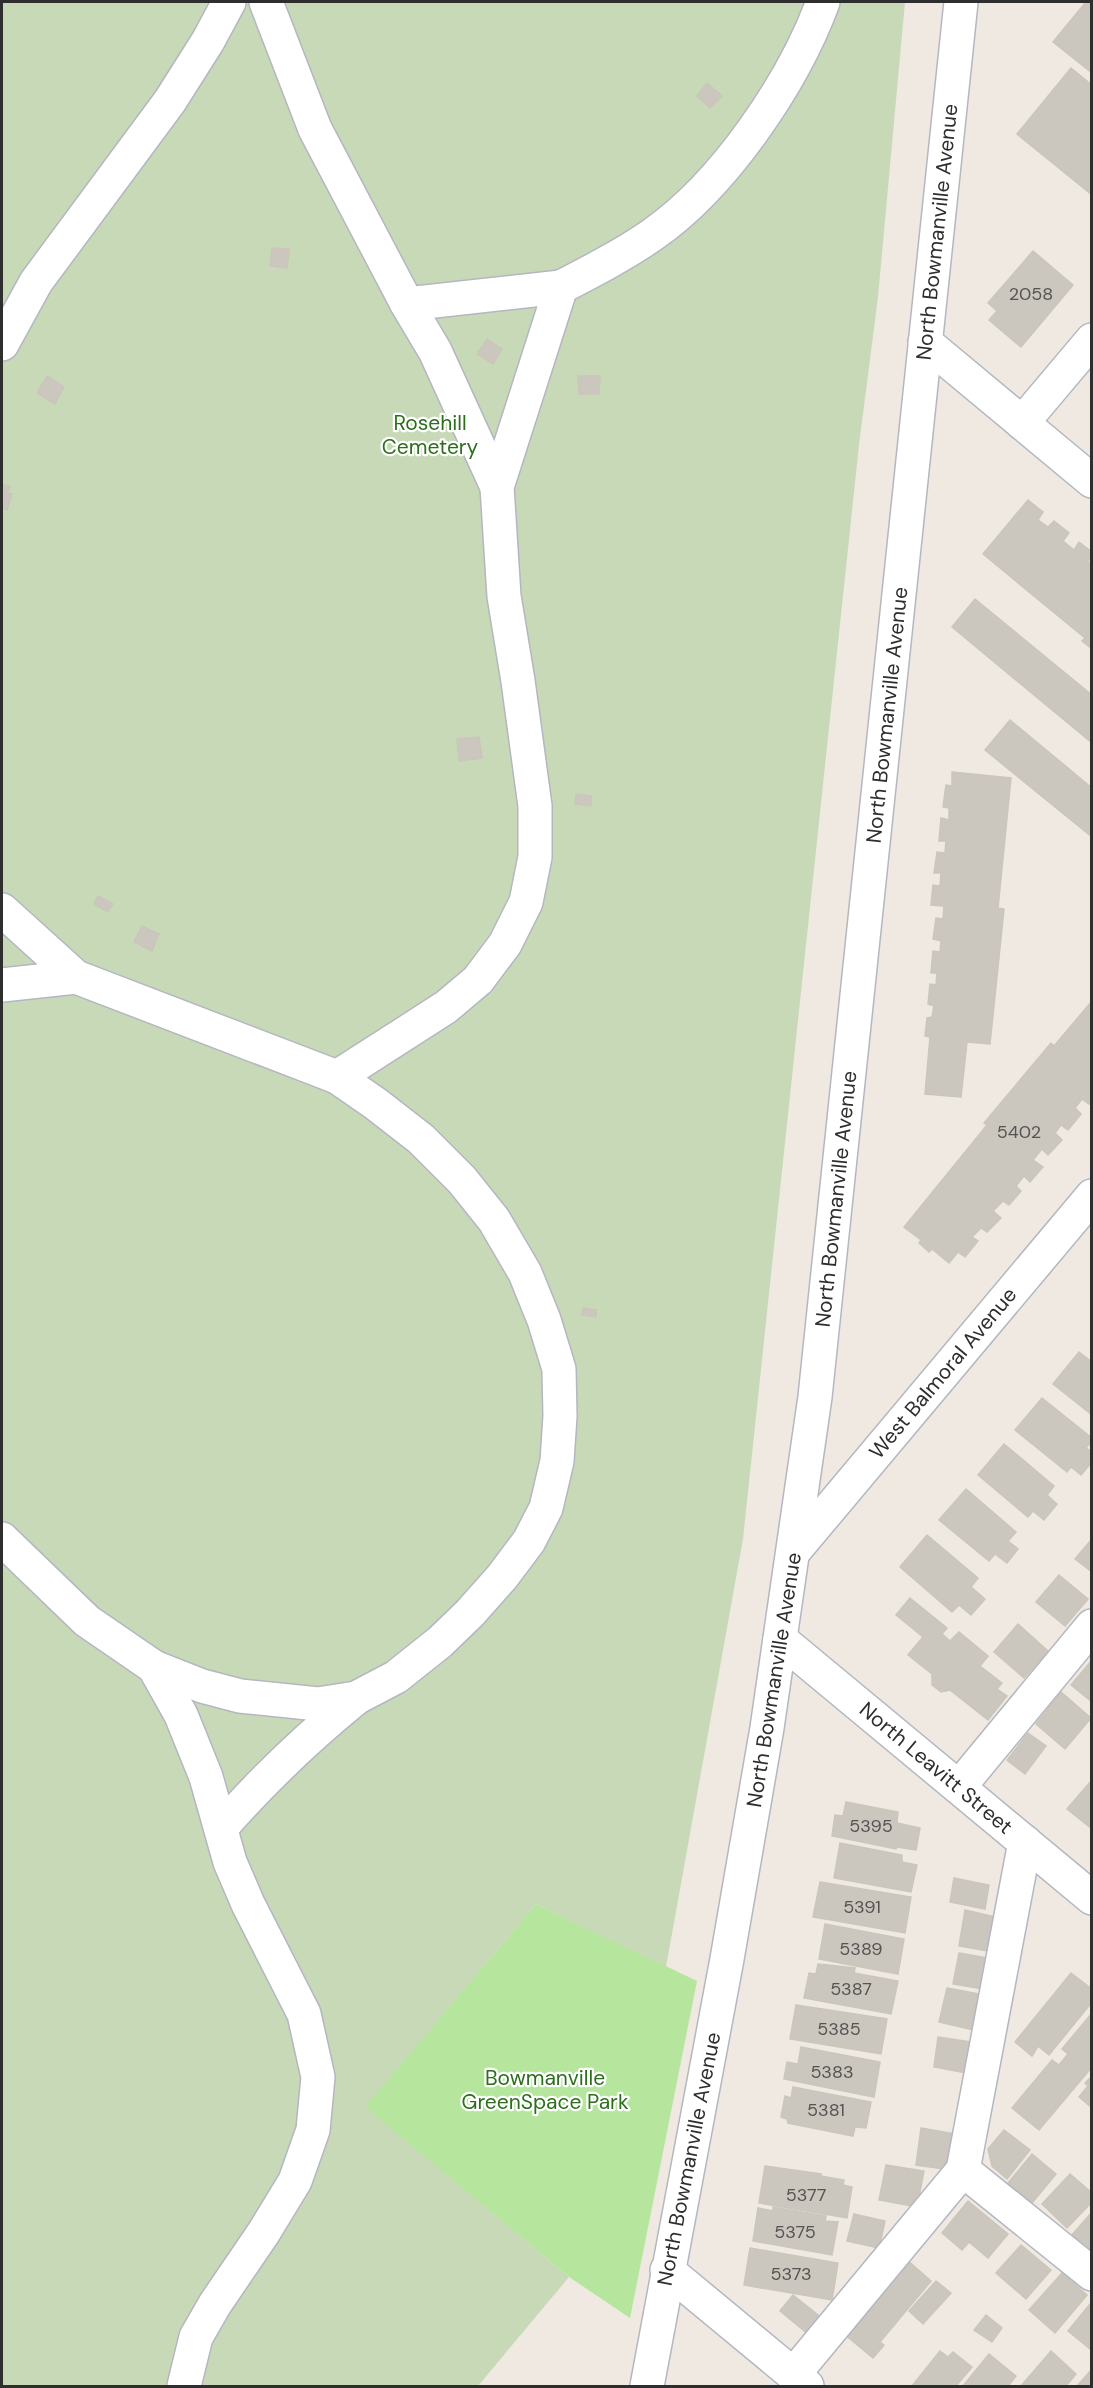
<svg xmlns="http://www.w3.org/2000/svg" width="1093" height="2388" viewBox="0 0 1093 2388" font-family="'DM Sans',sans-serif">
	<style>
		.green { fill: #b6e59e }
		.cemetery { fill: #c8d9b8 }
		.building { fill: #cbc7bf; stroke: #cbc5ba; stroke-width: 1.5 }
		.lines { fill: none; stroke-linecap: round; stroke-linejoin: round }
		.minor-casing { stroke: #b4b7c1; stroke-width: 36 }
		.minor { stroke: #fff; stroke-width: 33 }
		.labels { text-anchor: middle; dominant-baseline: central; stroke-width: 4.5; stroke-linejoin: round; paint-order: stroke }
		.number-label { font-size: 18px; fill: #555452 }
		.street-label { font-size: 21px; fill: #2e2e2e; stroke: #fff }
		.park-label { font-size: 21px; fill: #2c6e1b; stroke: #fff }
	</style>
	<rect width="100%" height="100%" fill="#efe9e1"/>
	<path class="green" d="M536,1904L697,1981L630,2318L569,2277L364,2107Z"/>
	<path class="cemetery" d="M2,2H905L878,297L859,445L743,1539L666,1967L536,1904L365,2107L569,2277L478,2386H2Z"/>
	<g class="building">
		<path d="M1086,2H1092V73L1053,42Z"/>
		<path d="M1071,68L1092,85V195L1017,134Z"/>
		<path d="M707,83L722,96L710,108L697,96Z"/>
		<path d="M272,248L289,249L287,268L270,266Z"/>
		<path d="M1033,251L1073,285L1021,347L989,320L997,311L988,303Z"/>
		<path d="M487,339L502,349L493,364L477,354Z"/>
		<path d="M47,376L64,387L55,404L37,393Z"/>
		<path d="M578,376H600L599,394H579Z"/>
		<path d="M2,484L10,487L7,493L12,494L7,510L2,508Z"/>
		<path d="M1028,500L1043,512L1038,520L1048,527L1054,521L1069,533L1063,541L1074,550L1079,542L1092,552L1088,562L1092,565V649L1082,641L1085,638L983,554Z"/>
		<path d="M975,599L1092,695V743L952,627Z"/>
		<path d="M1010,720L1092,788V837L985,750Z"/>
		<path d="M479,737L482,758L459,761L457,739Z"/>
		<path d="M952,772L1011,778L998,908L1004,909L990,1044L967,1042L961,1097L925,1094L930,1037L925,1036L927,1018L932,1017L934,1006L928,1004L930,984L936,985L937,973H931L933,951L940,952L941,941L933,939L936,918L943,919L944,906L931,905L933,885L940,886L941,873H934L937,852L945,853L946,841H939L941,818L949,820V808L943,807L946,785L952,786Z"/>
		<path d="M576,794L591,796V806L575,804Z"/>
		<path d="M98,896L113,904L108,912L94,904Z"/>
		<path d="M142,926L159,934L152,951L134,942Z"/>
		<path d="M1092,1001V1102L1089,1104L1082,1099L1075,1108L1081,1114L1068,1130L1061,1125L1055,1133L1062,1140L1048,1155L1042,1149L1033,1160L1043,1167L1030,1182L1024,1176L1016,1186L1021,1191L1009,1205L1003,1201L993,1211L1001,1218L987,1232L981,1228L972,1237L978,1241L965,1257L958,1252L949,1263L932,1249L929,1252L919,1243L921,1240L904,1227L987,1125L984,1123L1051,1043L1054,1046Z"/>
		<path d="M583,1308L596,1310V1317L582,1315Z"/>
		<path d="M1079,1352L1092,1362V1415L1053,1384Z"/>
		<path d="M1042,1398L1092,1438V1441L1086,1448L1092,1452V1462L1081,1475L1071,1467L1067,1472L1015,1430Z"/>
		<path d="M1004,1444L1054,1486L1047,1495L1057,1504L1044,1520L1033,1511L1028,1517L978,1475Z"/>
		<path d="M966,1489L1016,1532L1008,1541L1018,1549L1007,1563L995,1554L989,1561L939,1520Z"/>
		<path d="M927,1535L978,1578L971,1587L985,1599L971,1615L959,1605L952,1612L900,1567Z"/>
		<path d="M1092,1539V1572L1075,1559Z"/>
		<path d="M1059,1575L1088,1599L1065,1626L1036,1602Z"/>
		<path d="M910,1598L947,1628L942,1634L950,1641L959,1632L988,1656L980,1666L1002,1683L997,1689L1007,1696L988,1720L950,1690L941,1692L932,1685V1674L908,1655L923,1637L896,1615Z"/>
		<path d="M1018,1624L1048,1651L1024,1678L994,1652Z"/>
		<path d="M1092,1660V1702L1071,1685Z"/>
		<path d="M1061,1692L1091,1718L1065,1749L1036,1724Z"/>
		<path d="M1028,1733L1046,1746L1025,1774L1007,1760Z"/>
		<path d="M1091,1781H1092V1829L1067,1809Z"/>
		<path d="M846,1802L898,1812L897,1823L920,1828L916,1850L897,1847L896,1849L832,1836L835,1815L843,1816Z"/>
		<path d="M840,1843L902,1855V1862L917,1865L911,1892L834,1878Z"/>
		<path d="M954,1878L989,1885L985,1909L950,1902Z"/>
		<path d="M820,1882L911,1897L905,1933L813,1917Z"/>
		<path d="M965,1910L1000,1918L993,1952L959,1946Z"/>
		<path d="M825,1924L904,1939L898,1974L819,1959Z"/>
		<path d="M959,1953L994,1959L988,1990L953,1984Z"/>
		<path d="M818,1964L855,1968L854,1973L898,1981L891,2014L804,1998L809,1973L816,1974Z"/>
		<path d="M1071,1973L1092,1989V2002L1049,2055L1038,2046L1032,2056L1015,2042Z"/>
		<path d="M947,1988L985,1995L978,2031L939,2022Z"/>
		<path d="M796,2005L887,2019L881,2054L790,2039Z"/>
		<path d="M1092,2013V2067L1039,2130L1012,2108L1052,2060L1059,2065L1068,2054L1062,2049Z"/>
		<path d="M938,2037L977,2043L972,2074L934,2067Z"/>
		<path d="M801,2047L880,2062L874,2097L784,2079L787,2062L798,2064Z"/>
		<path d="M1092,2076V2108L1079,2097L1088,2086L1085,2083Z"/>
		<path d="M793,2087L871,2102L866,2128L855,2127L853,2136L788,2123L787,2119L781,2117L785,2096L791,2098Z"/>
		<path d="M921,2128L956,2134L951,2170L916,2165Z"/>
		<path d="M1004,2130L1030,2150L1007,2179L992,2166L988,2149Z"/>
		<path d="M1032,2154L1056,2174L1032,2203L1008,2183Z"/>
		<path d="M886,2165L924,2171L917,2207L879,2200Z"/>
		<path d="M765,2166L821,2174V2176L844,2180L843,2185L852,2187L847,2218L759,2203Z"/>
		<path d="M1070,2174L1092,2193V2202L1067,2228L1042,2204Z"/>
		<path d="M968,2201L1008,2234L988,2258L969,2242L962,2250L942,2233Z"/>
		<path d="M773,2207L826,2216L825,2221L838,2222L832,2255L753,2241L758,2208L773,2211Z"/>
		<path d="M1092,2212V2251L1072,2235Z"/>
		<path d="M854,2214L885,2221L879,2248L847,2241Z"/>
		<path d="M1021,2245L1051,2270L1026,2299L996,2273Z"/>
		<path d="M750,2248L838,2263L832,2300L744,2285Z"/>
		<path d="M906,2259L931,2281L880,2342L884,2345L873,2358L844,2334Z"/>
		<path d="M1062,2273L1087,2295L1055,2333L1029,2310Z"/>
		<path d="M936,2281L951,2293L923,2324L909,2311Z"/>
		<path d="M793,2295L822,2318L808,2334L780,2311Z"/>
		<path d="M1090,2304L1092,2347L1090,2349L1068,2331Z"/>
		<path d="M986,2315L1002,2328L992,2342L974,2330Z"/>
		<path d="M940,2351L948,2357L953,2352L972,2367L956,2386H912Z"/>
		<path d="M1051,2351L1076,2374L1066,2386H1021Z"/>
		<path d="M989,2354L1016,2376L1008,2386H963Z"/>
		<path d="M1092,2369V2386H1077Z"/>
	</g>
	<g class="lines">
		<g class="minor-casing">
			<g id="minor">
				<path d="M266,2L315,129L407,304L561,287"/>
				<path d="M407,304L435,351L497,487"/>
				<path d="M925,342L1092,481"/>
				<path d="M2,344L36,282L170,101L208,41L229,2"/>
				<path d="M1022,423L1092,340"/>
				<path d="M2,910L76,977"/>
				<path d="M2,985L76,977L337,1077L376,1104L421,1139L462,1180L494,1220L525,1273L544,1320L559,1369L560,1416L557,1461L546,1508L529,1541L502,1577L470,1613L440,1642L396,1677L356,1698L318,1704L240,1696L202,1686L154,1667"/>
				<path d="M337,1077L446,1007L478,980L505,944L526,902L535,857V806L518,681L504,596L497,487L561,287C592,271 623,255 652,235C724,185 793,83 823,2"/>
				<path d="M2,1539L87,1621L154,1667L181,1715L206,1777L230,1862L248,1904L304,2014L318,2077L313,2130L295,2181L264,2232L215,2304L196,2337L184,2386"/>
				<path d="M795,1550L1092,1196"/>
				<path d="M780,1639L1092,1898"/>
				<path d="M959,1787L1092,1626"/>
				<path d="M221,1828C262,1781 306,1739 355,1699"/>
				<path d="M1025,1842L963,2170L1092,2274"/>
				<path d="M667,2270L807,2386"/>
				<path d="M793,2375L963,2170"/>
				<path d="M647,2386L727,1959L767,1728L815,1397L961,2"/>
			</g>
		</g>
		<use href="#minor" class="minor"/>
	</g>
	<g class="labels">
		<g class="number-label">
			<text x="1031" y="294">2058</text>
			<text x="1019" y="1132">5402</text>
			<text x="871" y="1826">5395</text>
			<text x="862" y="1907">5391</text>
			<text x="861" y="1949">5389</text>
			<text x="851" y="1989">5387</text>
			<text x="839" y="2029">5385</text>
			<text x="832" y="2072">5383</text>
			<text x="826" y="2110">5381</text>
			<text x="806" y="2195">5377</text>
			<text x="795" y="2232">5375</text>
			<text x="791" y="2274">5373</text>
		</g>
		<g class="street-label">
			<text transform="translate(937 232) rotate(-84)">North Bowmanville Avenue</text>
			<text transform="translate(887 715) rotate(-84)">North Bowmanville Avenue</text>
			<text transform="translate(836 1199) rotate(-84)">North Bowmanville Avenue</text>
			<text transform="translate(943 1373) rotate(-50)">West Balmoral Avenue</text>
			<text transform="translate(774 1680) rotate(-81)">North Bowmanville Avenue</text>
			<text transform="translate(936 1768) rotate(40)">North Leavitt Street</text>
			<text transform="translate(689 2159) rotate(-79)">North Bowmanville Avenue</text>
		</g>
		<g class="park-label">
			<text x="430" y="423">Rosehill<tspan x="430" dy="24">Cemetery</tspan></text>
			<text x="545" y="2078">Bowmanville<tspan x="545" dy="24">GreenSpace Park</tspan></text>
		</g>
	</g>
	<rect width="1093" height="2388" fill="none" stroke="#2e2e2e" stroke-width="6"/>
</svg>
